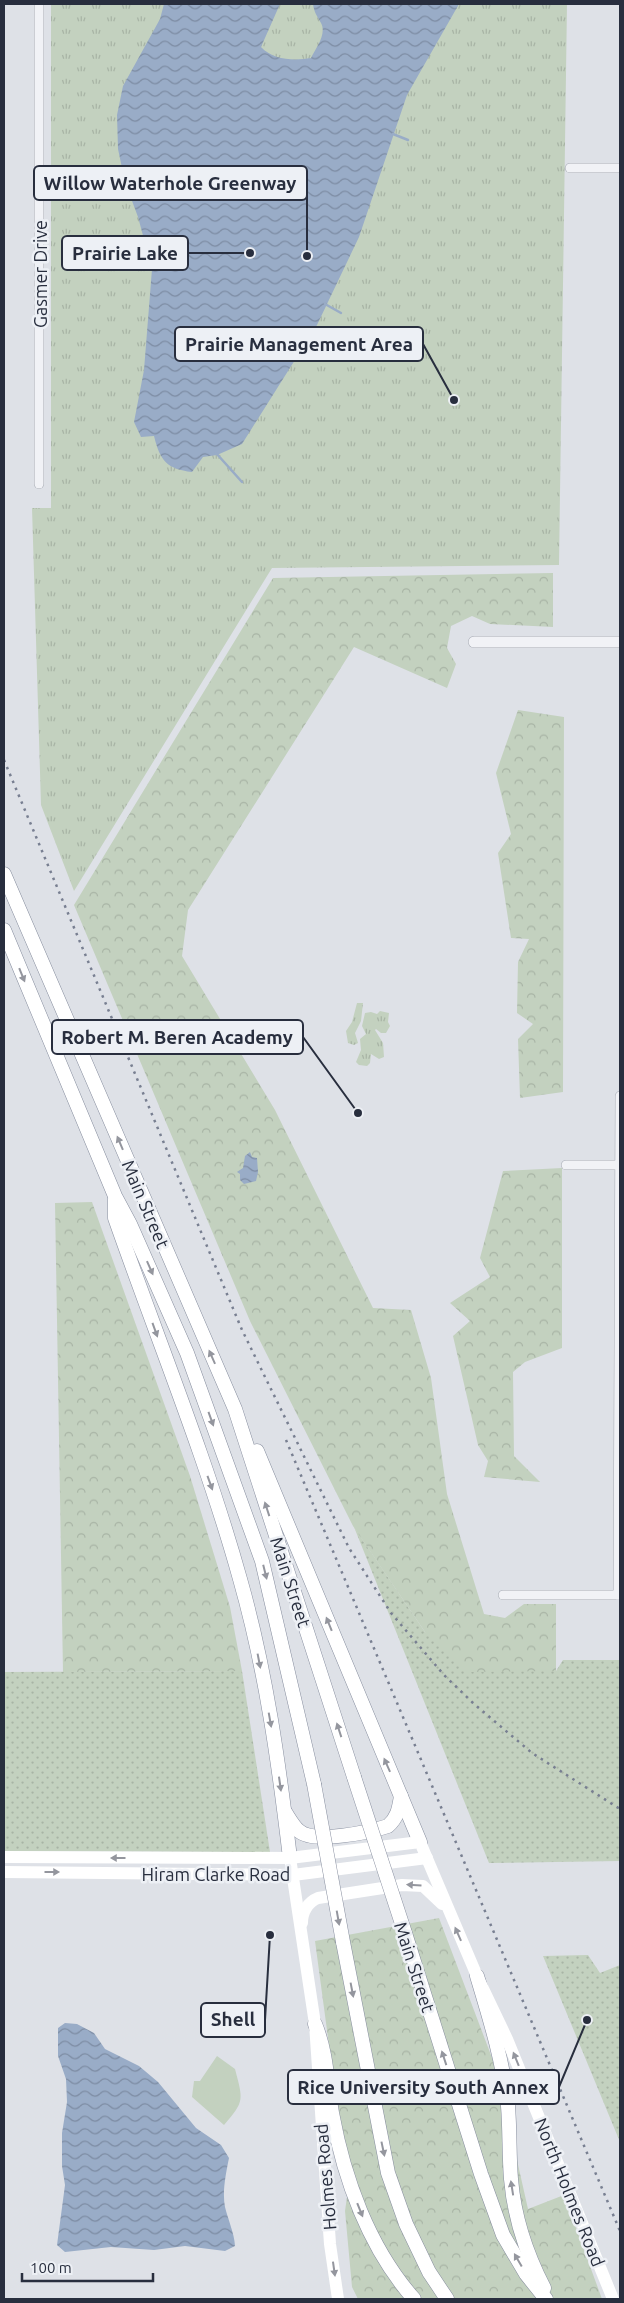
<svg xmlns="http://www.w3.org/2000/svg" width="624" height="2303" viewBox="0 0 624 2303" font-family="Ubuntu,sans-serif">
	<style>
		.grass { fill: url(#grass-dots) }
		.forest { fill: url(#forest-crowns) }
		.park { fill: url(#park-tufts) }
		.pitch { fill: #c3d1bf }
		.water { fill: url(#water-waves) }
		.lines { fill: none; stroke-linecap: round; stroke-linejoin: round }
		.stream { stroke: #99acc7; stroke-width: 2.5 }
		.minor-casing { stroke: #a4a8b1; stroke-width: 10 }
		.tertiary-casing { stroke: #a4a8b1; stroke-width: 12 }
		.trunk-casing { stroke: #868d9e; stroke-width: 15 }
		.minor { stroke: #f1f2f6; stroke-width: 9 }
		.tertiary { stroke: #f1f2f6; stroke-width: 11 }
		.secondary { stroke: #fff; stroke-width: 12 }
		.trunk { stroke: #fff; stroke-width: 14 }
		.rail { stroke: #787f91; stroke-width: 2.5; stroke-dasharray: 2.5 5; stroke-linecap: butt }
		.trunk-bridge-casing { stroke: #868d9e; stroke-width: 15; stroke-linecap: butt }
		.trunk-bridge { stroke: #fff; stroke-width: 14 }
		.oneway { fill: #94969e }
		.labels { text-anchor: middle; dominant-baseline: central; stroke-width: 5; stroke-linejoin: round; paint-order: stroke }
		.street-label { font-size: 18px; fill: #282e3e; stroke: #edf0f5 }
		.leader { fill: none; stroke: #282e3e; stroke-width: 2 }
		.callout-dot { fill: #282e3e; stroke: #edf0f5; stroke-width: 2 }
		.callout { fill: #edf0f5; stroke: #282e3e; stroke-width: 2 }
		.callout-label { font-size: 19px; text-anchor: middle; font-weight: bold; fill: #282e3e }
	</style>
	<defs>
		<pattern id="grass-dots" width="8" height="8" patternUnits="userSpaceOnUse" patternTransform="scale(1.25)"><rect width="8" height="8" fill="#c3d1bf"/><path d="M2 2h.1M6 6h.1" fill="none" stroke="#a8b4a5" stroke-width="1.8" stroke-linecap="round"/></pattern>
		<pattern id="forest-crowns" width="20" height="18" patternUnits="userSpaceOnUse" patternTransform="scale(1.25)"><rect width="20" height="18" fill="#c3d1bf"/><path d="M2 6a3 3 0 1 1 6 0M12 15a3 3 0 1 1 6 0" fill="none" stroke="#a8b4a5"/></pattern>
		<pattern id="park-tufts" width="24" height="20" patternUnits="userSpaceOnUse" patternTransform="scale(1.25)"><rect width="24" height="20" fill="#c3d1bf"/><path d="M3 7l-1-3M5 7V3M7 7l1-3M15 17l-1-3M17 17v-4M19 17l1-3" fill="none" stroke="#a8b4a5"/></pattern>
		<pattern id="water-waves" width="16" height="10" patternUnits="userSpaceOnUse" patternTransform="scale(1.25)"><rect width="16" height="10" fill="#99acc7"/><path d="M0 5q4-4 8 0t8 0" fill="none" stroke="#7d8ca3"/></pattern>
	</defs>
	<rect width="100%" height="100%" fill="#dee1e7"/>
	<g class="grass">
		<path d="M354,1527L425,1632L556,1671L563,1660H620V1861L489,1863Z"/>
		<path d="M242,1671L270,1852L4,1851V1672Z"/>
		<path d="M588,1955L600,1973L620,1965V2142L543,1956Z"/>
	</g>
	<g class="forest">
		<path d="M553,573V627L490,624L472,616L451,626L447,648L456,664L447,688L354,647L188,910L182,956L275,1110L373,1308L411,1310L431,1378L447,1494L484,1614L505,1618L524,1604H556V1671L466,1672L425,1632L353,1526L250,1321L74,905L273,578Z"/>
		<path d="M518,710L564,717L563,1092L520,1098L518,1039L533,1024L517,1013L518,962L529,939L511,938L498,853L511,834L496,773Z"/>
		<path d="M562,1168V1348L525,1362L513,1372L514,1456L540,1482L484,1477L488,1461L478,1445L453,1336L470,1321L450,1303L490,1277L480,1258L503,1171Z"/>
		<path d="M92,1202L190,1476L230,1607L242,1671L63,1672L55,1203Z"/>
		<path d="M439,1918L497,2071L528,2209L564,2195L602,2299H358L352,2287L345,2211L351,2169L338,2112L315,1941Z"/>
	</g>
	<g class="park">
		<path d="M51,4H567L559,565L272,568L74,891L41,805L32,508H51Z"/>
		<path d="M357,1003H363L361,1021L355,1033L358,1043L354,1045L348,1043L346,1031L352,1022Z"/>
		<path d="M380,1011L389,1013L388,1022L390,1026L386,1033H381L376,1029L375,1030L383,1043L384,1057L379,1059L371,1054L370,1063L367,1066L359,1065L356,1062L361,1050L360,1039L366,1034L362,1026L365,1013L371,1012L377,1014Z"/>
	</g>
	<path class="pitch" d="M217,2056L235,2069C243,2100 245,2101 224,2125L192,2097L194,2081H200Z"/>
	<g class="water">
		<path d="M164,4H280L261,47C273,60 294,61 311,58C316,48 327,34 321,23C317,16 314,12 313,4H459L407,95L359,237L317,325L242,444L217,455L203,457L192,472C167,469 160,461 154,436L141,437L134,422L144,370L152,269L138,217L125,182L118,149L117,115L123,86L160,19Z"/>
		<path d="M250,1152L252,1157L257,1158L258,1172L256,1181L244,1184L240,1180V1174L237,1172L243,1168L245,1156Z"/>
		<path d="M65,2023L77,2024L94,2033L105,2049L139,2066L158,2082L196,2128L221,2145L229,2158C226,2173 222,2192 225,2207C228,2220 234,2232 235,2246L225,2251L185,2246L154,2250L111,2247L65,2252L57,2245L65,2185L62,2166V2133L67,2102L66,2079L58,2056V2028Z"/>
	</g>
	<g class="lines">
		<g class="stream">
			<path d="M393,134L408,140"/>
			<path d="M325,304L341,313"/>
			<path d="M216,453L242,482"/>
		</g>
		<g class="minor-casing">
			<g id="minor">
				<path d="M570,168H620"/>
				<path d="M39,484V4"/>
				<path d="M566,1165H620"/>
				<path d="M503,1595H620"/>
				<path d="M618,1595L620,1096"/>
			</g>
		</g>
		<g class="tertiary-casing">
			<path id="tertiary" d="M474,642H620"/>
		</g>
		<g class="trunk-casing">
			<g id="trunk">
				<path d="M4,874L235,1409L354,1777"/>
				<path d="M4,930L115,1196L130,1224L187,1353L262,1561L314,1784"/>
				<path d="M115,1199V1218C157,1338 206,1457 240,1579C266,1670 279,1765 290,1858"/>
				<path d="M257,1451L420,1842"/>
				<path d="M285,1812C289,1818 293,1826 299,1831C314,1844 370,1832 388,1826C398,1817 399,1808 401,1796"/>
				<path d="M405,1933L481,2174L503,2235L526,2274L546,2299"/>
				<path d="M343,1942L388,2173L406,2224L429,2272L447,2299"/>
				<path d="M477,1976C490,2019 503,2061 508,2106C510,2130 509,2155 511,2179C514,2216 527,2255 544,2288"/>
				<path d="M315,2024C327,2053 327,2083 332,2113C344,2179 369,2248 414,2299"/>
			</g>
		</g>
		<use href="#minor" class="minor"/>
		<use href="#tertiary" class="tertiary"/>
		<g class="secondary">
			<path d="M4,1857L290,1858L420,1842L477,1976L507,2039L613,2299"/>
			<path d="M290,1858L315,2024L330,2244L338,2299"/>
			<path d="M4,1872L293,1875L427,1858"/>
			<path d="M302,1923C302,1912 308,1902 318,1898L402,1885L423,1886L442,1904"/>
		</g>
		<use href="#trunk" class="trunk"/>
		<g class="rail">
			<path d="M4,760L242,1330L349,1548L391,1613L444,1675L473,1703L532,1753L620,1809"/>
			<path d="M286,1440L620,2231"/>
		</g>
		<g class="trunk-bridge-casing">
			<g id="trunk-bridge">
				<path d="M354,1777L405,1933"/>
				<path d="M314,1784L343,1942"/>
			</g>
		</g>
		<use href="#trunk-bridge" class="trunk-bridge"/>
	</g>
	<defs><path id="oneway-solid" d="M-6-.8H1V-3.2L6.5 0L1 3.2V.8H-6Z" transform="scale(1.25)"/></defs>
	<g class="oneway">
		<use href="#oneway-solid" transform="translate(22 975) rotate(68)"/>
		<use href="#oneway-solid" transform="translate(120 1143) rotate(-113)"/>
		<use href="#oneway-solid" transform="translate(150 1268) rotate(66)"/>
		<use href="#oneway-solid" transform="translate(155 1330) rotate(70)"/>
		<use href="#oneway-solid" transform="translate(212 1357) rotate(-114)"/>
		<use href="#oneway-solid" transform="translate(211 1419) rotate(70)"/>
		<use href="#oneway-solid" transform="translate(210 1483) rotate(70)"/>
		<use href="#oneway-solid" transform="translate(267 1509) rotate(-108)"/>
		<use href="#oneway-solid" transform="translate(265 1572) rotate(76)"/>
		<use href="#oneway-solid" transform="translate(329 1624) rotate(-112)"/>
		<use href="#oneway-solid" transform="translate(259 1661) rotate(79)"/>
		<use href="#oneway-solid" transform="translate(270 1720) rotate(80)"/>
		<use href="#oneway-solid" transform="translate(339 1730) rotate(-108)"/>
		<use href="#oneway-solid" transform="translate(387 1765) rotate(-114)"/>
		<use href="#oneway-solid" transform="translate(280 1784) rotate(82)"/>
		<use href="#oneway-solid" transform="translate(118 1858) rotate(-180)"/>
		<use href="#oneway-solid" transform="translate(52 1872)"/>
		<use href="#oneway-solid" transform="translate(414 1885) rotate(-176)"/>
		<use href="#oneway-solid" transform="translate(338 1918) rotate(80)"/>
		<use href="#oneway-solid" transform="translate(458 1934) rotate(-114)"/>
		<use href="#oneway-solid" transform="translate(352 1990) rotate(79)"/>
		<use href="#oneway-solid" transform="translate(444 2058) rotate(-108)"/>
		<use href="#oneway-solid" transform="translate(516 2059) rotate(-112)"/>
		<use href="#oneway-solid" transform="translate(383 2149) rotate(78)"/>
		<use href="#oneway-solid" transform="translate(512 2188) rotate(-99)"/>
		<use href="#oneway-solid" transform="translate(360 2210) rotate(68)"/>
		<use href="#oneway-solid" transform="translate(518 2260) rotate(-120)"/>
		<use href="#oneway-solid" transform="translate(334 2269) rotate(82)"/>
	</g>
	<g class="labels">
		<g class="street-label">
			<text transform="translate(40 274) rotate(-90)">Gasmer Drive</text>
			<text transform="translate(146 1204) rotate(67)">Main Street</text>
			<text transform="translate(291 1582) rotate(72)">Main Street</text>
			<text x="216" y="1874">Hiram Clarke Road</text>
			<text transform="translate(415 1967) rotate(72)">Main Street</text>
			<text transform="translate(325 2177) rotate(-95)">Holmes Road</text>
			<text transform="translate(570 2192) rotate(68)">North Holmes Road</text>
		</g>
	</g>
	<path class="leader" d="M307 256L307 183M250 253L188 253M454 400L423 344M358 1113L303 1037M270 1935L265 2020M587 2020L559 2087"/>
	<g class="callout-dot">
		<circle cx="307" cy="256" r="5"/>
		<circle cx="250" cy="253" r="5"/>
		<circle cx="454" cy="400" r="5"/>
		<circle cx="358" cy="1113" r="5"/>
		<circle cx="270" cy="1935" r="5"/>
		<circle cx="587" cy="2020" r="5"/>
	</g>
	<g class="callout">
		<rect x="34" y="166" width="273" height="34" rx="5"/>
		<rect x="62" y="236" width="126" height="34" rx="5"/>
		<rect x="175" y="327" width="248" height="34" rx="5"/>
		<rect x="52" y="1020" width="251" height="34" rx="5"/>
		<rect x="201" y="2003" width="64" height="34" rx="5"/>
		<rect x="288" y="2070" width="271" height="34" rx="5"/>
	</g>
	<g class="callout-label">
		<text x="170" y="190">Willow Waterhole Greenway</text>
		<text x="125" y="260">Prairie Lake</text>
		<text x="299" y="351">Prairie Management Area</text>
		<text x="177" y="1044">Robert M. Beren Academy</text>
		<text x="233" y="2026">Shell</text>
		<text x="423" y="2094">Rice University South Annex</text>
	</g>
	<rect width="624" height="2303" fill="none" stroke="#282e3e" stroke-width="10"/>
	<path d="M22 2273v8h131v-8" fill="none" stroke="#282e3e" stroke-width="2.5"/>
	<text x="30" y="2273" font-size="15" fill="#282e3e" stroke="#edf0f5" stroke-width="4" paint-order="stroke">100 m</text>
</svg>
